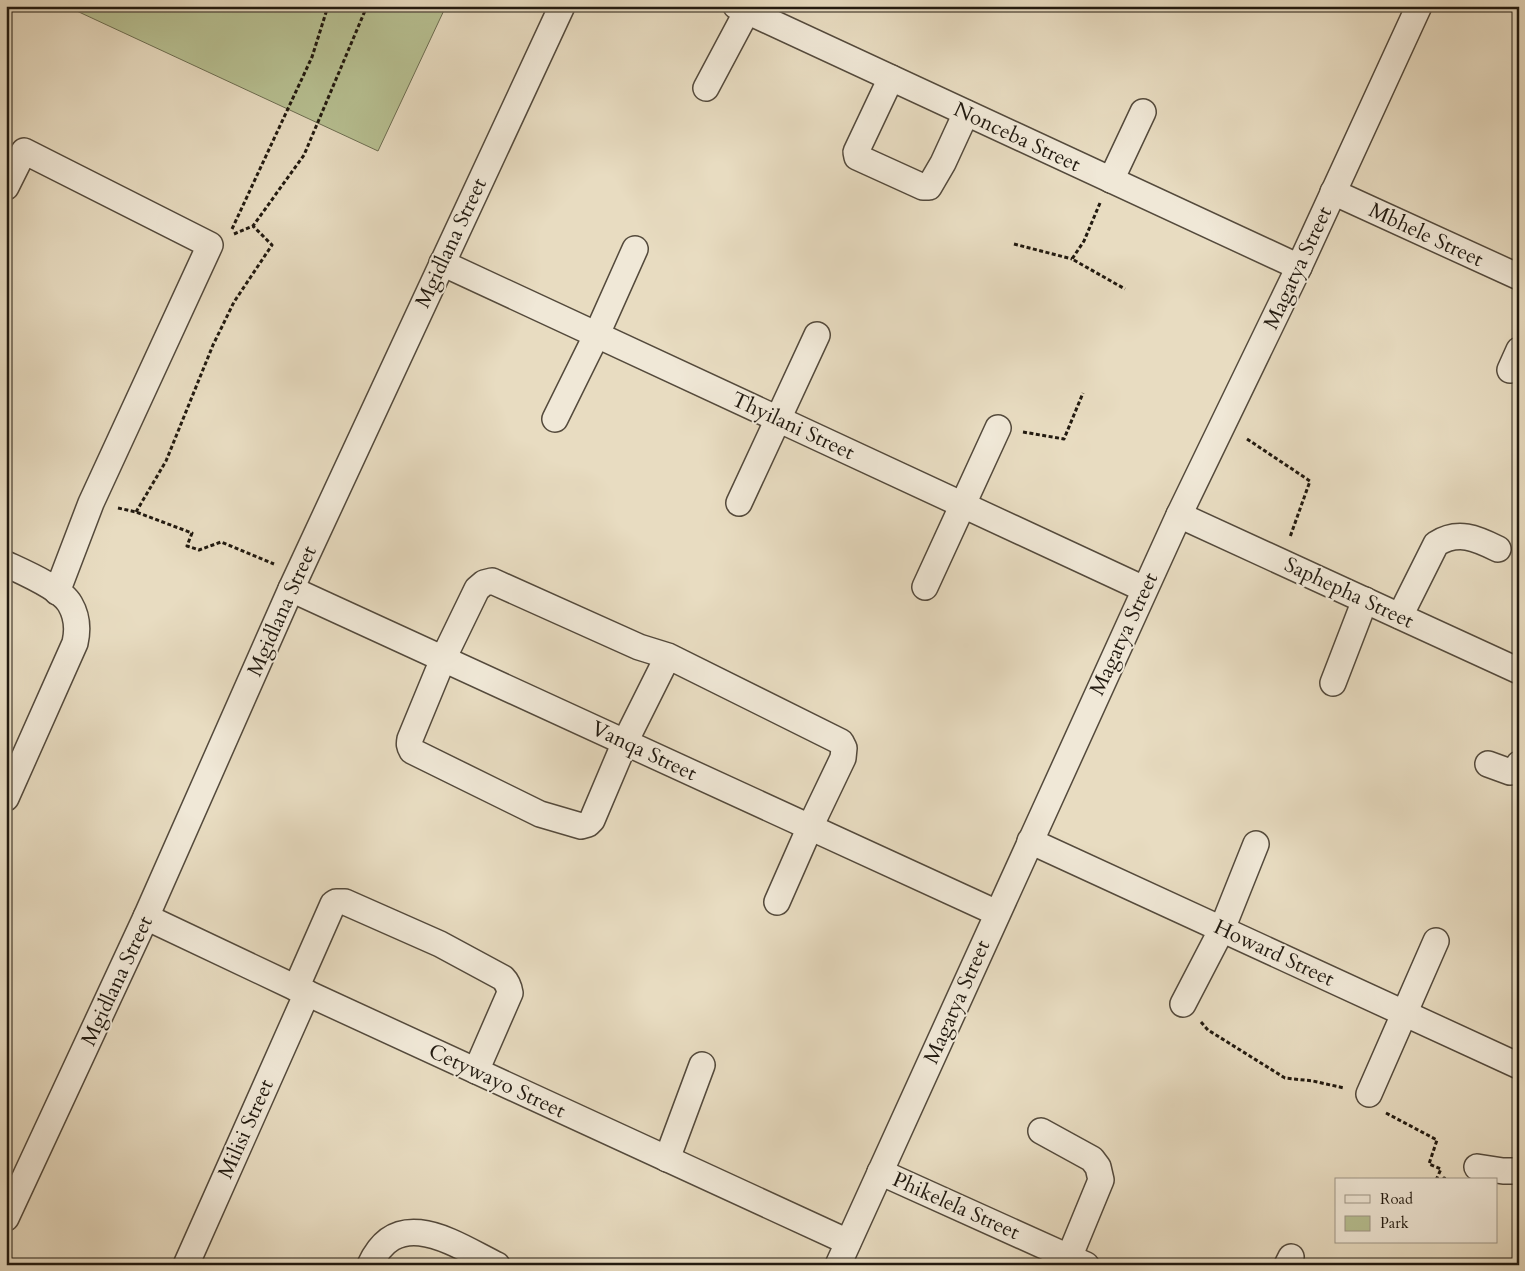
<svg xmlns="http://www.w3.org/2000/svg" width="1525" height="1271" viewBox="0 0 1525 1271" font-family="Cardo,serif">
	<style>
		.green { fill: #b7c092; stroke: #6c6d51 }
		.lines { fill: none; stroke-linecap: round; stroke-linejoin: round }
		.street-casing { stroke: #544a3c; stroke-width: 28 }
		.path { stroke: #221a10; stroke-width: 3; stroke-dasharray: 4 2.5; stroke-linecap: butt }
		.street { stroke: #f0e8d7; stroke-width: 25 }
		.labels { text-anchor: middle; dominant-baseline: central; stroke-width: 4; stroke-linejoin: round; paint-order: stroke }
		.street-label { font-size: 21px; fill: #221a10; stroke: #f0e8d7 }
	</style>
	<rect width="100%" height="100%" fill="#e8dcc1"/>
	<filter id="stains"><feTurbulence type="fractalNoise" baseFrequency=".004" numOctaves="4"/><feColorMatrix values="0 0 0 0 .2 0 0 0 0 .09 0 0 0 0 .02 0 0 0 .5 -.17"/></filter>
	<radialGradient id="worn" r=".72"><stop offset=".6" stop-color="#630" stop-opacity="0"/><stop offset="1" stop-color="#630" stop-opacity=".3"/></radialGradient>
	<path class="green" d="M66,6H446L378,151Z"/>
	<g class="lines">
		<g class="street-casing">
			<g id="street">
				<path d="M736,6L1299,267"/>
				<path d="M891,78L856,152L857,157L923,187H929L943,163L966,113"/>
				<path d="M706,88L747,11L749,6"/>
				<path d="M1111,180L1143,112"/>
				<path d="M6,187L24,151L210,245L91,503L57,592"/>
				<path d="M1333,192L1519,277"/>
				<path d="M442,263L1144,589"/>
				<path d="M1510,370L1519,350"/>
				<path d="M555,419L597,334L635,249"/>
				<path d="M739,503L817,335"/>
				<path d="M1179,515L1519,671"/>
				<path d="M6,564C23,572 61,588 70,604C77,616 78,630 75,643L6,798"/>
				<path d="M925,587L998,428"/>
				<path d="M291,589L997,913"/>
				<path d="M1400,616L1436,544C1458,530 1476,538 1498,549"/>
				<path d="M668,656L625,742L592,820L588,824L581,826L540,814L412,751C409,746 409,744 410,739L443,659L477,589L484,583L492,581L639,647L668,656L841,742L844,748L843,758L810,827L777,902"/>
				<path d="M1333,683L1365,600"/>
				<path d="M1488,764L1510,772L1516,769L1519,764"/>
				<path d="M1030,841L1519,1066"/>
				<path d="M146,917L296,988L848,1242"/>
				<path d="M296,988L333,904L336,902H345L440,944L503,978C507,982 509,987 510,993L476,1071"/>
				<path d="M1183,1004L1222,929L1256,844"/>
				<path d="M1369,1094L1436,941"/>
				<path d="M1041,1131L1092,1159L1098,1167L1101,1180L1066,1265"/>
				<path d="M667,1159L702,1065"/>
				<path d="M1477,1167L1503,1171H1519"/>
				<path d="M880,1172L1086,1265"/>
				<path d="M6,1218L146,917L291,589L562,6"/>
				<path d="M186,1265L307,993"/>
				<path d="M370,1265C398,1203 456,1245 497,1265"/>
				<path d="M838,1265L1179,515L1299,267L1419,6"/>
				<path d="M1287,1265L1291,1257"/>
			</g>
		</g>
		<g class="path">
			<path d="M1100,203L1084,241L1072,259L1125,289"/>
			<path d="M232,229L312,57L328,6"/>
			<path d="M234,234L253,226L304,155L367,6"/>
			<path d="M1014,244L1072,259"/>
			<path d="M1023,432L1064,439L1083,393"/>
			<path d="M1247,439L1310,481L1290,537"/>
			<path d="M118,508L136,512L192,533L187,546L199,550L221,542L274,564"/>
			<path d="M136,512L166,461L213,345L234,302L272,245L253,226"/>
			<path d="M1201,1022L1208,1030L1285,1078L1313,1081L1344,1088"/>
			<path d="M1386,1113L1437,1140L1429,1164L1441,1169L1436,1180"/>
			<path d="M1443,1180L1444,1178L1450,1180"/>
		</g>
		<use href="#street" class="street"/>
	</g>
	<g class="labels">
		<g class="street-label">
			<text transform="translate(1017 137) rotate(25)">Nonceba Street</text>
			<text transform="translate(1426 235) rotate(25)">Mbhele Street</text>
			<text transform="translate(451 243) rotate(-65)">Mgidlana Street</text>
			<text transform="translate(1298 268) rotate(-65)">Magatya Street</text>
			<text transform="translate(793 426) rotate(25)">Thyilani Street</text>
			<text transform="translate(1349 593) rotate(25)">Saphepha Street</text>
			<text transform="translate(282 611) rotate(-66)">Mgidlana Street</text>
			<text transform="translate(1124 634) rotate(-65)">Magatya Street</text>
			<text transform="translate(644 751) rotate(25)">Vanqa Street</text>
			<text transform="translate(1274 953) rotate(25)">Howard Street</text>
			<text transform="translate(117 981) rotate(-65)">Mgidlana Street</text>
			<text transform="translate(957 1002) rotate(-66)">Magatya Street</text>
			<text transform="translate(497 1081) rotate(25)">Cetywayo Street</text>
			<text transform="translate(246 1129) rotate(-66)">Milisi Street</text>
			<text transform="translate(956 1206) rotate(24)">Phikelela Street</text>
		</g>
	</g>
	<rect width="1525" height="1271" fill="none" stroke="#e8dcc1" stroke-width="25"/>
	<rect x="8" y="8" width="1510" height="1256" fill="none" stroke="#221a10" stroke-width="2.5"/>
	<rect x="12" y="12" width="1500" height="1246" fill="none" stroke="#221a10"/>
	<rect x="1335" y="1178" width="162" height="65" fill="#f0e8d7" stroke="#9e9687"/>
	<rect x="1345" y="1195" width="25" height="8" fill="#f0e8d7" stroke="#9e9687"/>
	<text x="1380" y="1204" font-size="15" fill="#221a10">Road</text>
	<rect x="1345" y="1216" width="25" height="15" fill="#b7c092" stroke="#9e9687"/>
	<text x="1380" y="1228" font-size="15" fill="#221a10">Park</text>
	<rect width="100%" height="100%" filter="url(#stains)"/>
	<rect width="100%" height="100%" fill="url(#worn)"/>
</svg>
